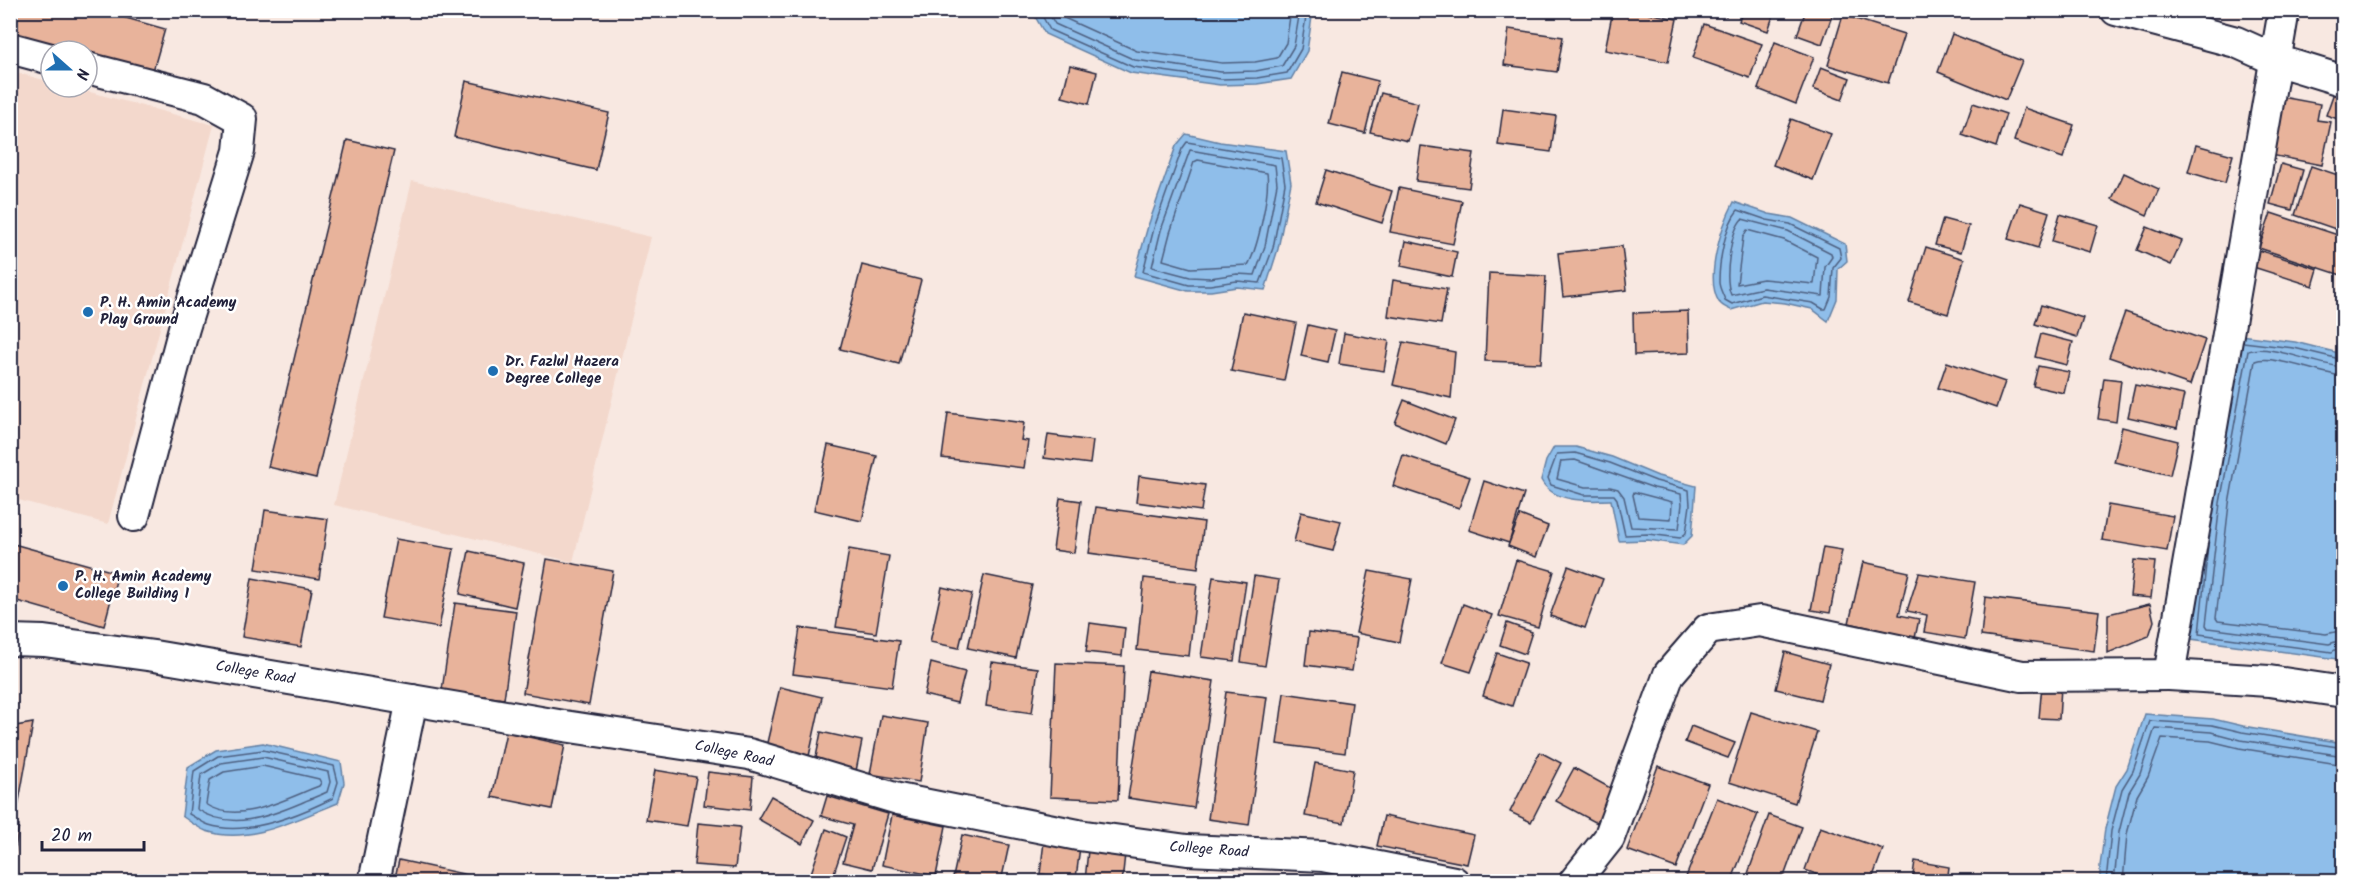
<svg xmlns="http://www.w3.org/2000/svg" width="2354" height="892" viewBox="0 0 2354 892" font-family="Kalam,sans-serif">
	<style>
		.built { fill: #f3d8cc }
		.water { fill: #8fbeea; stroke: #6380a4; stroke-width: 1.5 }
		.lines { fill: none; stroke-linecap: round; stroke-linejoin: round }
		.shore { stroke: #4e6081; stroke-width: 1.5 }
		.building { fill: #e8b39b; stroke: #22223b; stroke-width: 1.5 }
		.minor-casing { stroke: #22223b; stroke-width: 34 }
		.minor { stroke: #fff; stroke-width: 30 }
		.poi-dot { fill: #1f6fb2; stroke: #fff; stroke-width: 2 }
		.labels { text-anchor: middle; dominant-baseline: central; stroke-width: 5; stroke-linejoin: round; paint-order: stroke }
		.poi-label { font-size: 15px; font-weight: bold; fill: #22223b; stroke: #fff; text-anchor: start }
		.street-label { font-size: 15px; fill: #22223b; stroke: #fff }
	</style>
	<rect width="100%" height="100%" fill="#f8e8e1"/>
	<filter id="ink" filterUnits="userSpaceOnUse"><feTurbulence type="fractalNoise" baseFrequency=".0167" numOctaves="2"/><feDisplacementMap in="SourceGraphic" scale="12" xChannelSelector="R" yChannelSelector="G"/><feConvolveMatrix kernelMatrix="1 2 1 2 8 2 1 2 1" color-interpolation-filters="sRGB"/></filter>
	<g filter="url(#ink)">
		<g class="built">
			<path d="M11,71L51,82V87H71L214,125L108,524L11,498Z"/>
			<path d="M412,181L651,237L573,562L334,505Z"/>
		</g>
		<g class="water">
			<path d="M1313,10L1307,51L1291,79L1257,84L1220,85L1131,73L1045,34L1032,11Z"/>
			<path d="M1186,134L1220,142L1286,151L1291,183L1278,249L1265,290L1237,287L1211,291H1188L1134,276L1148,226L1176,146Z"/>
			<path d="M1734,202L1769,214L1792,218L1845,244L1847,261L1838,269L1837,299L1828,321L1812,309L1785,303L1762,301L1731,310C1727,308 1722,306 1719,302C1704,278 1722,225 1734,202Z"/>
			<path d="M2240,335L2295,342L2343,354L2344,647L2337,659L2191,639L2195,597Z"/>
			<path d="M1554,447H1576L1612,457L1658,476L1696,486L1692,536L1683,545L1648,540L1619,541L1611,500C1587,501 1553,503 1541,480L1546,461Z"/>
			<path d="M2145,714L2213,719L2243,726L2343,743V881H2100V866L2105,829L2116,786L2127,769Z"/>
			<path d="M263,743L341,762L344,783L338,803C299,818 249,846 206,831C198,828 189,821 182,816L188,767L216,750Z"/>
		</g>
		<g class="lines">
			<g class="shore">
				<path d="M1039,10L1050,30L1133,67L1221,79L1257,78L1287,73L1301,49L1307,10"/>
				<path d="M1047,10L1055,24L1135,60L1221,72L1256,71L1282,66L1294,46L1300,10"/>
				<path d="M1057,10L1062,17L1137,51L1222,63L1255,62L1277,58L1286,43L1291,10"/>
				<path d="M1187,142L1281,158L1285,184L1273,248L1260,283L1237,281L1210,285H1189L1143,272L1154,228L1182,149Z"/>
				<path d="M1190,150L1275,165L1277,184L1265,246L1255,275L1237,274L1210,278L1190,277L1152,267L1161,230Z"/>
				<path d="M1198,160L1267,173C1270,192 1258,248 1248,265L1191,268L1163,260L1170,233L1194,162Z"/>
				<path d="M1738,210L1767,220L1790,224L1839,248L1841,258L1833,268L1831,297L1826,309H1823L1813,303L1762,295L1732,304L1725,300C1723,294 1719,288 1719,282C1719,262 1725,225 1738,210Z"/>
				<path d="M1742,219L1788,231L1831,253L1832,257L1825,267L1823,296L1763,288L1731,295C1724,279 1730,232 1742,219Z"/>
				<path d="M1747,230L1784,240L1817,257L1814,284L1763,279L1737,284L1743,237Z"/>
				<path d="M2243,342L2294,348L2344,360"/>
				<path d="M2344,367C2318,366 2270,343 2248,351L2220,503L2206,625L2208,628L2329,644L2344,639"/>
				<path d="M2344,376C2321,375 2274,354 2255,361L2229,504L2216,618L2218,621L2326,634L2344,630"/>
				<path d="M1575,453L1610,463L1656,481L1689,490L1690,505L1686,533L1680,538L1648,534L1625,535L1617,499L1614,495H1584L1551,485L1548,478L1557,454Z"/>
				<path d="M1575,460L1654,488L1681,494L1682,504L1679,529L1631,527L1624,497L1618,489L1610,487H1585L1557,479L1561,461Z"/>
				<path d="M1634,492L1672,502L1671,519L1638,517L1633,495Z"/>
				<path d="M2208,545L2199,634L2332,652L2339,647L2344,646"/>
				<path d="M263,750L334,766L338,782L333,798C299,815 247,837 209,825C202,823 195,817 189,814L194,771L218,756Z"/>
				<path d="M263,757L328,772L330,782L327,792C319,796 309,799 301,803C268,817 230,831 197,809L201,775L221,763Z"/>
				<path d="M263,766L319,779L321,783L319,786C287,798 238,826 206,804L210,780L224,772Z"/>
				<path d="M2106,882L2111,831L2122,789L2133,771L2150,721L2212,725L2242,732L2344,748"/>
				<path d="M2114,882L2119,832L2129,792L2140,774L2155,728L2211,732L2241,740L2344,756"/>
				<path d="M2123,882L2127,834L2137,796L2148,777L2162,738L2210,741L2239,748L2344,765"/>
			</g>
		</g>
		<g class="building">
			<path d="M10,10H98L165,29L151,78L87,60V51H53L10,39Z"/>
			<path d="M1613,10H1634L1677,19L1668,62L1605,50Z"/>
			<path d="M1710,10H1728L1726,16Z"/>
			<path d="M1743,10H1775L1768,31L1739,21Z"/>
			<path d="M1806,10H1834L1822,44L1797,35Z"/>
			<path d="M1843,15L1904,34L1888,83L1828,65Z"/>
			<path d="M1704,24L1762,44L1750,78L1693,58Z"/>
			<path d="M1509,29L1563,37L1557,72L1504,65Z"/>
			<path d="M1952,34L2022,61L2006,100L1938,72Z"/>
			<path d="M1775,42L1814,57L1796,104L1758,89Z"/>
			<path d="M1070,65L1097,72L1089,104L1062,97Z"/>
			<path d="M1821,67L1850,78L1842,100L1813,89Z"/>
			<path d="M1342,72L1378,81L1365,133L1329,124Z"/>
			<path d="M466,81L609,113L596,170L454,137Z"/>
			<path d="M2336,87L2344,89V121L2326,115Z"/>
			<path d="M1381,93L1418,103L1408,141L1370,132Z"/>
			<path d="M2282,97L2320,104L2317,120L2331,122L2322,165L2271,155Z"/>
			<path d="M1973,103L2006,114L1996,147L1962,135Z"/>
			<path d="M2024,108L2074,125L2063,158L2014,141Z"/>
			<path d="M1503,109L1556,116L1551,152L1498,145Z"/>
			<path d="M1791,119L1831,134L1813,180L1773,165Z"/>
			<path d="M347,140L394,151L316,478L268,467Z"/>
			<path d="M2196,145L2233,155L2225,183L2188,172Z"/>
			<path d="M1421,146L1474,153L1469,188L1416,181Z"/>
			<path d="M2281,164L2303,170L2292,210L2270,204Z"/>
			<path d="M2311,166L2344,177V232L2295,215Z"/>
			<path d="M1326,170L1392,191L1382,223L1316,202Z"/>
			<path d="M2124,173L2159,189L2147,215L2112,199Z"/>
			<path d="M1399,188L1462,201L1453,244L1390,232Z"/>
			<path d="M2020,203L2049,212L2038,248L2008,239Z"/>
			<path d="M2271,213L2344,237V276L2259,248Z"/>
			<path d="M2060,214L2098,225L2090,252L2052,241Z"/>
			<path d="M1943,219L1969,226L1961,252L1935,245Z"/>
			<path d="M2147,227L2182,241L2171,265L2137,250Z"/>
			<path d="M1406,241L1457,252L1452,277L1401,266Z"/>
			<path d="M1622,246L1627,290L1563,297L1558,253Z"/>
			<path d="M1926,247L1964,259L1948,314L1909,302Z"/>
			<path d="M2255,249L2318,269L2313,286L2250,266Z"/>
			<path d="M862,265L921,280L899,364L840,349Z"/>
			<path d="M1489,273L1546,276L1541,363L1485,361Z"/>
			<path d="M1393,280L1447,289L1441,324L1388,316Z"/>
			<path d="M2041,305L2083,318L2077,337L2035,324Z"/>
			<path d="M1688,311L1689,353L1634,355L1633,313Z"/>
			<path d="M1243,312L1296,323L1284,381L1231,371Z"/>
			<path d="M2125,312L2205,340L2190,385L2109,357Z"/>
			<path d="M1308,325L1335,331L1328,362L1301,356Z"/>
			<path d="M1344,333L1389,341L1384,371L1339,364Z"/>
			<path d="M2041,334L2073,342L2067,365L2035,357Z"/>
			<path d="M1403,342L1455,352L1451,398L1393,385Z"/>
			<path d="M1947,362L2005,382L1996,408L1938,388Z"/>
			<path d="M2038,366L2069,372L2064,393L2033,386Z"/>
			<path d="M2104,378L2121,380L2116,422L2098,419Z"/>
			<path d="M2135,385L2184,395L2177,428L2128,417Z"/>
			<path d="M1404,400L1455,420L1446,444L1395,423Z"/>
			<path d="M948,413L1024,423L1021,440L1028,441L1024,468L942,458Z"/>
			<path d="M2122,427L2178,441L2170,475L2114,462Z"/>
			<path d="M1048,435L1093,441L1090,464L1044,458Z"/>
			<path d="M828,445L877,456L862,521L814,510Z"/>
			<path d="M1403,455L1470,477L1459,508L1393,486Z"/>
			<path d="M1139,476L1205,485L1201,511L1136,502Z"/>
			<path d="M1484,481L1524,494L1509,543L1469,530Z"/>
			<path d="M1060,498L1081,501L1074,553L1053,550Z"/>
			<path d="M2108,505L2173,516L2167,551L2102,540Z"/>
			<path d="M1096,507L1204,522L1198,568L1089,553Z"/>
			<path d="M265,510L328,519L319,579L256,569Z"/>
			<path d="M1301,512L1341,521L1333,551L1294,542Z"/>
			<path d="M1520,515L1548,526L1536,557L1508,546Z"/>
			<path d="M396,539L454,549L439,628L381,618Z"/>
			<path d="M10,543L118,573L104,626L10,599Z"/>
			<path d="M1823,547L1842,550L1830,613L1811,610Z"/>
			<path d="M849,549L889,556L876,633L836,627Z"/>
			<path d="M469,551L524,563L515,607L460,594Z"/>
			<path d="M547,559L613,571L589,705L523,693Z"/>
			<path d="M1516,560L1554,571L1538,627L1499,616Z"/>
			<path d="M2134,560L2155,562L2151,598L2130,596Z"/>
			<path d="M1863,562L1909,572L1899,615L1919,619L1915,638L1849,623Z"/>
			<path d="M1568,566L1603,579L1585,628L1550,616Z"/>
			<path d="M1369,571L1412,579L1399,642L1356,633Z"/>
			<path d="M1919,573L1975,582L1965,639L1924,632L1927,615L1907,611Z"/>
			<path d="M984,575L1032,585L1016,658L968,648Z"/>
			<path d="M1254,576L1279,580L1265,666L1241,662Z"/>
			<path d="M1213,577L1246,582L1234,661L1201,657Z"/>
			<path d="M252,578L312,589L301,647L242,637Z"/>
			<path d="M1144,578L1197,584L1189,656L1137,650Z"/>
			<path d="M942,587L972,594L959,648L930,642Z"/>
			<path d="M1985,597L2099,611L2094,651L1981,636Z"/>
			<path d="M455,603L516,611L504,699L442,690Z"/>
			<path d="M1463,604L1492,615L1471,672L1442,663Z"/>
			<path d="M2150,604L2154,621L2149,636L2108,653V614Z"/>
			<path d="M1090,623L1125,628L1122,656L1086,652Z"/>
			<path d="M1507,623L1532,632L1525,654L1500,645Z"/>
			<path d="M800,628L899,641L892,687L793,674Z"/>
			<path d="M1309,632L1357,638L1352,671L1305,665Z"/>
			<path d="M1785,652L1829,664L1820,700L1776,689Z"/>
			<path d="M1497,653L1526,663L1512,706L1483,696Z"/>
			<path d="M992,662L1038,668L1032,713L986,706Z"/>
			<path d="M931,663L965,672L957,703L924,695Z"/>
			<path d="M1056,663L1124,666L1118,800L1050,797Z"/>
			<path d="M1148,671L1214,681L1194,808L1128,798Z"/>
			<path d="M2042,685L2061,687L2059,719L2039,718Z"/>
			<path d="M780,687L822,697L809,756L766,747Z"/>
			<path d="M1226,692L1267,697L1249,825L1208,819Z"/>
			<path d="M1284,693L1352,703L1345,753L1277,744Z"/>
			<path d="M1751,712L1817,732L1795,803L1729,782Z"/>
			<path d="M881,715L928,723L919,782L870,774Z"/>
			<path d="M33,723L18,807L10,806V727Z"/>
			<path d="M1691,726L1735,743L1728,758L1685,742Z"/>
			<path d="M506,732L565,745L552,809L492,797Z"/>
			<path d="M821,732L862,741L856,771L815,762Z"/>
			<path d="M1540,752L1561,763L1531,822L1510,812Z"/>
			<path d="M1315,763L1353,770L1344,823L1305,816Z"/>
			<path d="M1658,766L1708,784L1676,868L1627,850Z"/>
			<path d="M1574,768L1614,790L1597,823L1556,801Z"/>
			<path d="M655,770L696,777L687,826L646,820Z"/>
			<path d="M708,772L753,777L750,810L704,805Z"/>
			<path d="M771,796L814,820L802,844L758,819Z"/>
			<path d="M827,796L888,814L872,869L843,862L853,825L821,816Z"/>
			<path d="M1717,798L1758,814L1731,882H1697L1686,877Z"/>
			<path d="M892,815L946,826L936,876L882,865Z"/>
			<path d="M1769,815L1802,827L1782,882H1745Z"/>
			<path d="M1384,816L1474,835L1467,864L1377,846Z"/>
			<path d="M698,823L740,827L735,868L694,865Z"/>
			<path d="M10,825L19,826L13,861L10,860Z"/>
			<path d="M1820,827L1883,849L1871,882H1837L1805,870Z"/>
			<path d="M826,829L846,837L831,882H808Z"/>
			<path d="M962,835L1009,845L1001,882H952Z"/>
			<path d="M1044,842L1080,847L1076,878L1040,874Z"/>
			<path d="M1088,850L1125,854L1122,882L1085,881Z"/>
			<path d="M399,860L468,875L467,882H394Z"/>
			<path d="M1915,861L1949,867L1947,882H1912Z"/>
			<path d="M650,876L685,882H649Z"/>
		</g>
		<g class="lines">
			<g class="minor-casing">
				<g id="minor">
					<path d="M2116,10L2236,42L2276,60L2344,81"/>
					<path d="M10,48L51,59"/>
					<path d="M87,68L204,98L242,119L239,151L184,328L134,516"/>
					<path d="M10,640L44,641L154,656L564,726L749,754L898,799L1078,835L1187,850L1323,856L1454,882"/>
					<path d="M2169,675L2269,681L2344,692"/>
					<path d="M374,882L412,700"/>
					<path d="M1574,882L1609,838L1669,674L1708,629L1760,621L2022,676L2169,675L2284,10"/>
				</g>
			</g>
			<use href="#minor" class="minor"/>
		</g>
	</g>
	<g class="poi-dot">
		<circle cx="88" cy="312" r="6"/>
		<circle cx="493" cy="371" r="6"/>
		<circle cx="63" cy="586" r="6"/>
	</g>
	<g class="labels">
		<g class="poi-label">
			<text x="100" y="303">P. H. Amin Academy<tspan x="100" dy="17">Play Ground</tspan></text>
			<text x="505" y="362">Dr. Fazlul Hazera<tspan x="505" dy="17">Degree College</tspan></text>
			<text x="75" y="577">P. H. Amin Academy<tspan x="75" dy="17">College Building 1</tspan></text>
		</g>
		<g class="street-label">
			<text transform="translate(255 673) rotate(10)">College Road</text>
			<text transform="translate(734 754) rotate(12)">College Road</text>
			<text transform="translate(1209 850) rotate(4)">College Road</text>
		</g>
	</g>
	<rect width="2354" height="892" fill="none" stroke="#fff" stroke-width="36"/>
	<rect x="18" y="18" width="2318" height="856" fill="none" stroke="#22223b" stroke-width="2" filter="url(#ink)"/>
	<g transform="translate(69 69) rotate(111)"><circle r="28" fill="#ffffff" stroke="#a7a7b1" stroke-width="1.5"/>
	<path d="M0-4.5L10 22L0 15L-10 22Z" fill="#1f6fb2"/>
	<text y="-9" font-size="16" font-weight="bold" text-anchor="middle" fill="#22223b">N</text>
	</g>
	<path d="M42 841v9h102v-9" fill="none" stroke="#22223b" stroke-width="3"/>
	<text x="51" y="841" font-size="18" fill="#22223b" stroke="#ffffff" stroke-width="4.5" paint-order="stroke">20 m</text>
</svg>
